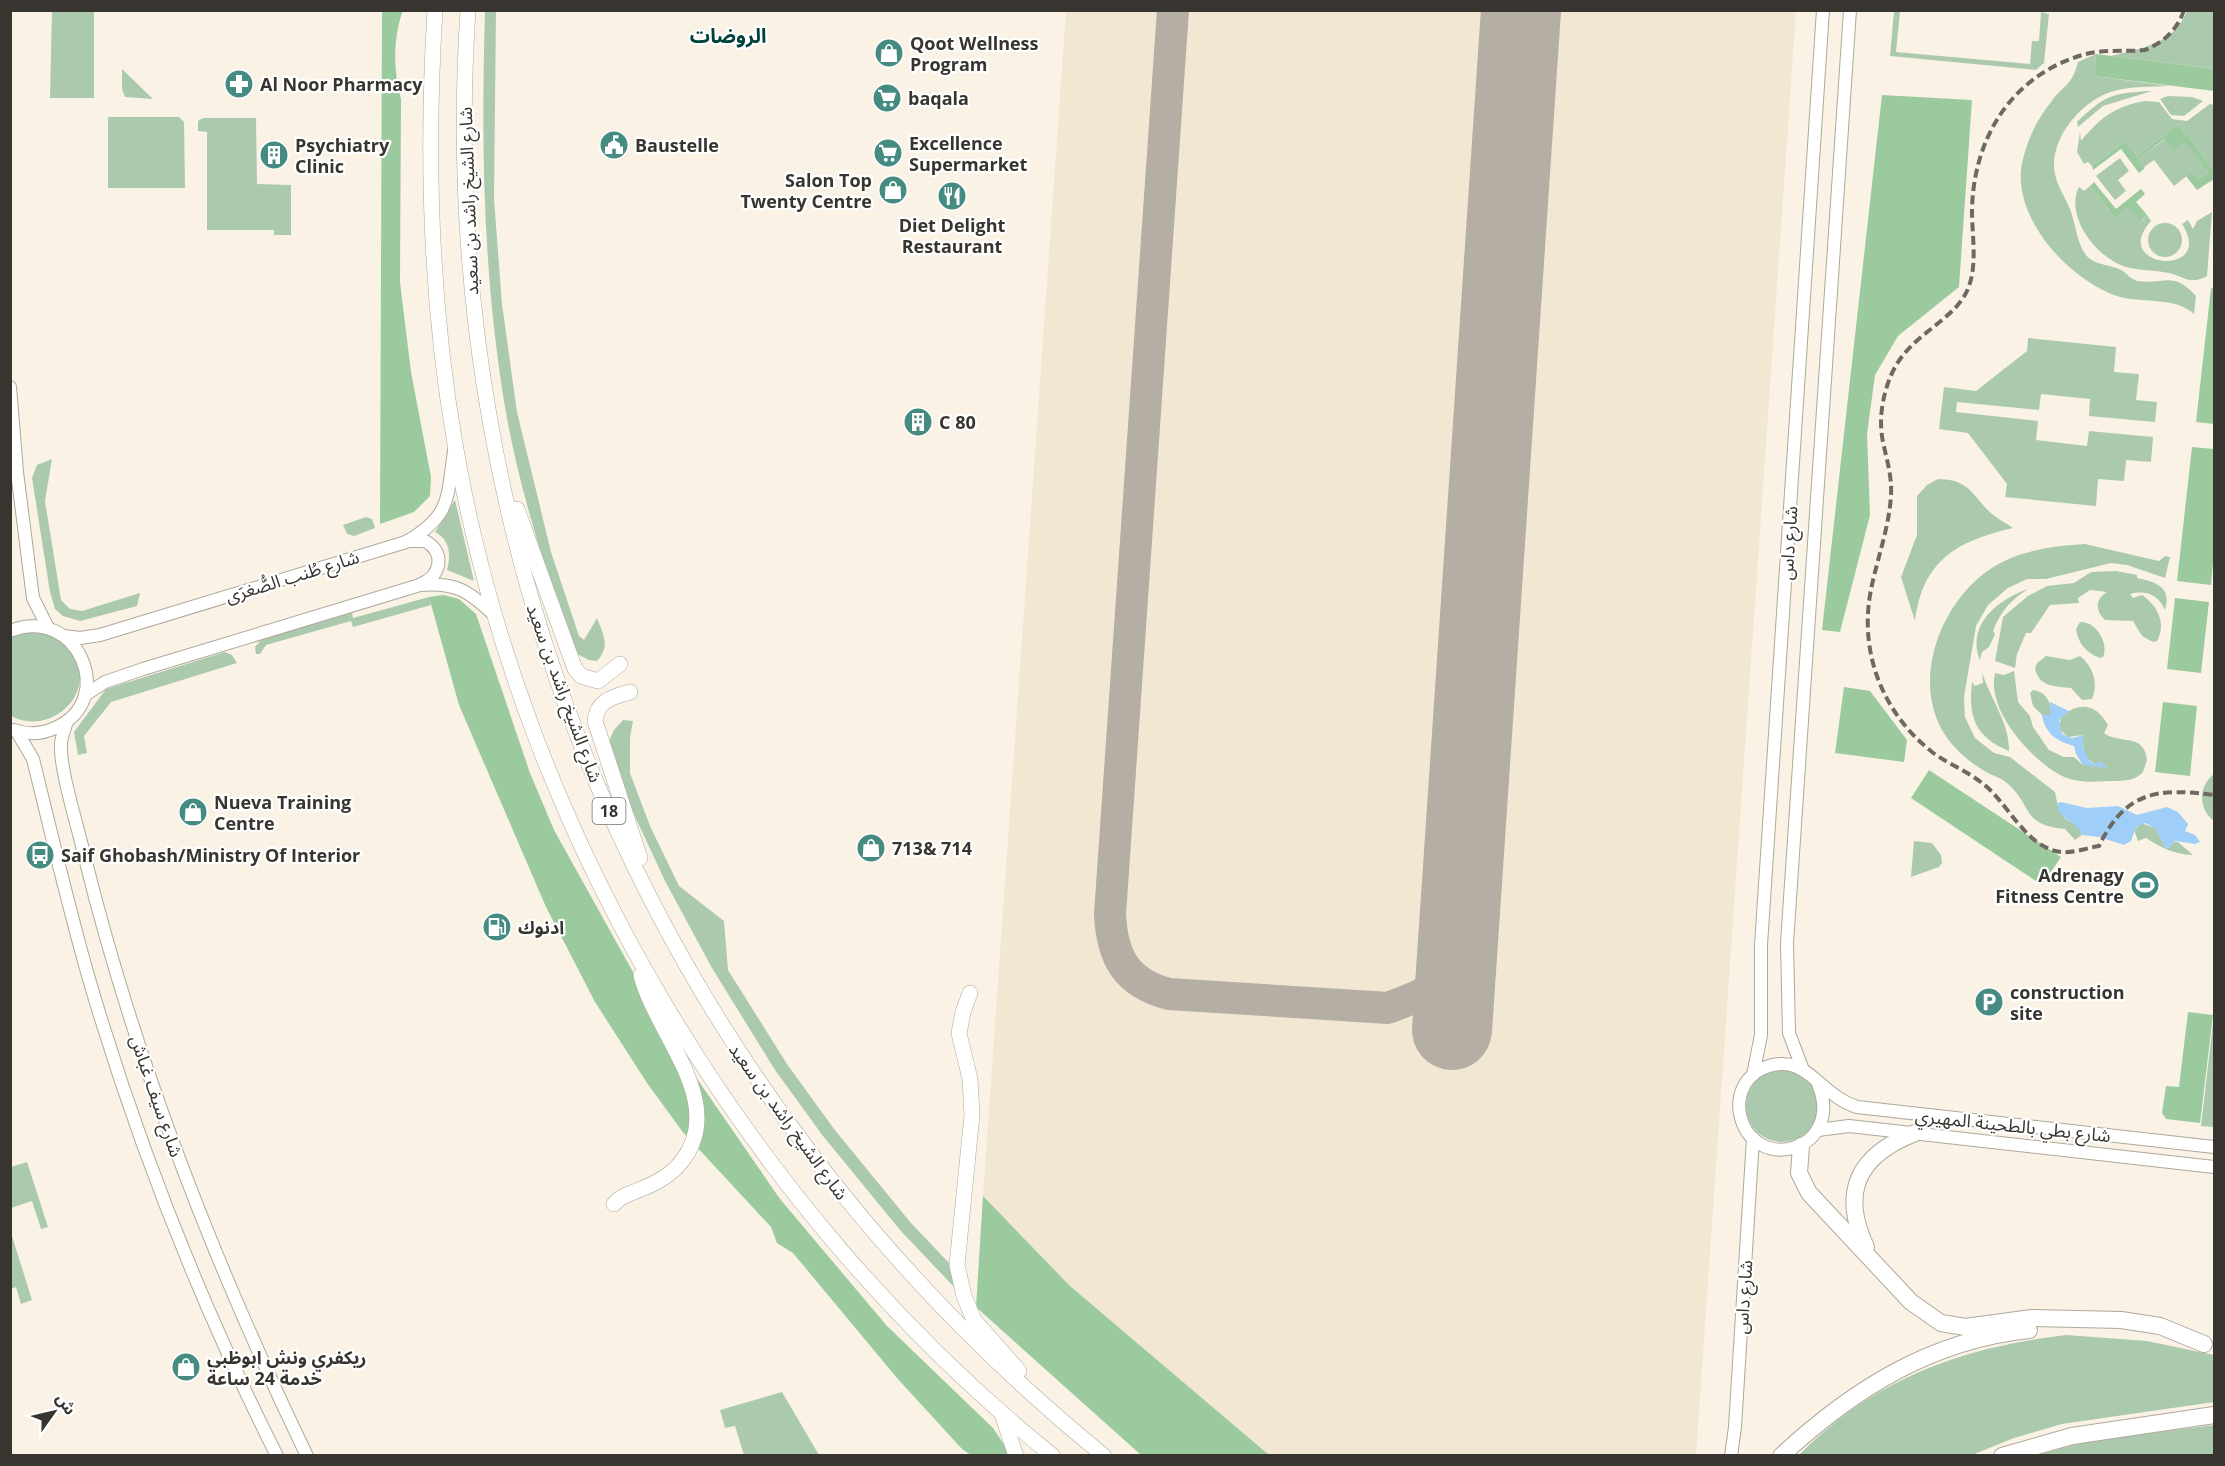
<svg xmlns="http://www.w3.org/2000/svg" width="2225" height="1466" viewBox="0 0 2225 1466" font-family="'Open Sans','Noto Sans Arabic',sans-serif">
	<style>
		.built { fill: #f1e7d2 }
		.green { fill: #abcaad }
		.forest { fill: #9bca9e }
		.water { fill: #9fcef9 }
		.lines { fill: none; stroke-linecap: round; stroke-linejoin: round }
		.taxiway { stroke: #b4aea4; stroke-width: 32 }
		.runway { stroke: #b4aea4; stroke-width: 80 }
		.minor-casing { stroke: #afa89b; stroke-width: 14 }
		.major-casing { stroke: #afa89b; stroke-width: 16 }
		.highway-casing { stroke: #afa89b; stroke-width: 18 }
		.minor { stroke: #fff; stroke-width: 12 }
		.major { stroke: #fff; stroke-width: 15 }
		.highway { stroke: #fff; stroke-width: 16 }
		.rail { stroke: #6d6962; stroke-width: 4; stroke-dasharray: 9 4.5; stroke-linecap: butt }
		.labels { text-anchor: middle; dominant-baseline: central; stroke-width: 4.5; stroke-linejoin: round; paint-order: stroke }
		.shield { fill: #fff; stroke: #74726e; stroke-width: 1.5 }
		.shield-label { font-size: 16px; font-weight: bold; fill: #383530 }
		.poi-label { font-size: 18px; font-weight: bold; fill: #383530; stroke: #fff; text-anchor: start }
		.street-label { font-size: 18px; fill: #383530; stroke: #fff }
		.neighbourhood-label { font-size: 20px; font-weight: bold; fill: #00413b; stroke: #fff }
	</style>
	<rect width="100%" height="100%" fill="#faf3e5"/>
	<path class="built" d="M1066,11H1796L1696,1455H1269L1070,1286L983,1196Z"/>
	<g class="green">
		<path d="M52,11H94V98H50Z"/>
		<path d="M485,11H496L494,199L502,304L517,412L551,552L579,636L584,640L597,618C603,634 611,646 597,661L589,660L575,653C547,575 521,496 506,413C483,278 481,148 485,11Z"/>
		<path d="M1894,11H1900L1896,52L2030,64L2032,41H2039L2041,12L2049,14L2044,63L2036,70L1890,56Z"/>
		<path d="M2187,11H2214V69L2111,56C2142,48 2174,44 2187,11Z"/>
		<path d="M2096,54L2094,76L2169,86C2152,87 2131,86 2114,91C2085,99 2054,132 2054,165C2054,181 2063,193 2069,207C2076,222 2076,242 2086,255C2095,266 2111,264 2123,271C2128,275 2132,280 2138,281C2166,285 2172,270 2196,296L2194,314C2177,297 2143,303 2120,297C2070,282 2008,215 2023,159C2028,138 2038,118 2051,102C2064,84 2072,86 2078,62Z"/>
		<path d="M122,69L153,99L125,97L122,89Z"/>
		<path d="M2152,91L2103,106L2078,127L2077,122C2106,94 2113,93 2152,91Z"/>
		<path d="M2168,96L2192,97L2203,101L2184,116L2171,115L2160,99Z"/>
		<path d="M2145,101L2159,102L2172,119L2187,121L2210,104L2214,105V171L2179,124L2137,156L2125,141L2092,166L2088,162L2084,164L2077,152L2080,132L2081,141C2100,118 2115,106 2145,101Z"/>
		<path d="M108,117H179L184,122L185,188H108Z"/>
		<path d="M203,118H256L257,184L291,185V235H274V230H207V132L198,131V121Z"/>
		<path d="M2165,139L2185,141L2208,173L2199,181L2192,172L2174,186L2154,160L2144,167L2138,159Z"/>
		<path d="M2120,158L2129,171L2118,180L2126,191L2115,200L2096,176Z"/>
		<path d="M2090,186L2115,218L2130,206L2142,221L2147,215L2151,221C2108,269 2217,278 2182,224L2188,220L2193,229L2197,221L2212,212L2207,276C2192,284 2187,279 2173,274C2158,270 2141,271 2126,267C2098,259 2064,217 2079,187L2084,191Z"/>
		<circle cx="2165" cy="240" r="17"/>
		<path d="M2028,338L2116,347L2114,372L2139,374L2136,400L2157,402L2155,422L2089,416L2090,399L2041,394L2039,410L1957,402L1956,412L2038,421L2036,440L2087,446L2089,431L2153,437L2151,462L2126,460L2124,481L2098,479L2096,506L2005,497L2007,484L1968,433L1939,429L1944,387L1976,391L2027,351Z"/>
		<path d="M52,459L45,501L61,600L70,609L82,611L140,593L137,606L80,621L63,616L55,609L50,592L32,478L37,465Z"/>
		<path d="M1938,479C1970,479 1972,496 1992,514C1998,519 2006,523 2013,528C1957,541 1923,560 1915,621L1901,577L1917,535V496L1927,485Z"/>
		<path d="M455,500L474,581L447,570C451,554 450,540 435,532Z"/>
		<path d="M366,517L372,519L375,528L354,536L347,534L343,525Z"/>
		<path d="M2085,544L2159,561L2165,556L2170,557L2165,578L2127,565L2111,563L2046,579H2027L2008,588L1988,605L1976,626L1964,697L1965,717L1975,738L1994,753L2010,757L2055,792C2057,801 2058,813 2066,819C2074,824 2079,825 2082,835L2075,840L2065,829C2021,825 2033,806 2008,784C2003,779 1994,776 1988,773C1970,763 1953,749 1942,730C1913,678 1940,606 1986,572C2014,551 2051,546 2085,544Z"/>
		<path d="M2116,571L2137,575V578C2156,582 2172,587 2165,610C2158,594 2145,590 2130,594L2133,598L2142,595C2157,605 2167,623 2157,641L2153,642L2142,636L2133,621L2105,620C2095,611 2095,599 2107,592L2090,590L2078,598L2079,603L2050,605L2031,633H2026L2017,654L2015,668L1995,661L2003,617L2028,596L2047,586L2074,583L2091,572Z"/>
		<path d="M2028,589C2010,601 2001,611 1993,631L1995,634L1989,647L1982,652L1980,660C1966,624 1999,599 2028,589Z"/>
		<path d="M429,597L431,605L353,627L351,621L266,645L260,654H256L255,647L262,639L352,613L353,618Z"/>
		<path d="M2080,622C2096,621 2109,643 2103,657L2100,658C2086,653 2078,643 2076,629Z"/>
		<path d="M26,630C34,631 45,631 53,634C58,636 63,643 67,647C104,684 56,739 11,716L10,635Z"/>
		<path d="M225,652L232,655L237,663L111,702L84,736L87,753L78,755L74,732L106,689Z"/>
		<path d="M2046,656L2070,660L2080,656C2093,666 2099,684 2092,699L2082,700L2071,688C2056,686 2040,688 2035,669L2037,663Z"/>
		<path d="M2014,671L2018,702L2030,716L2033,727L2049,750L2064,757H2074L2083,765L2096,764C2083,760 2083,747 2083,735L2068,737L2059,729L2061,716C2081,701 2096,704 2108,725L2104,733C2120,745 2144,732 2147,760L2143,772C2134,782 2121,781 2108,781C2092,782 2077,783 2062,776C2031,760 1986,710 1995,673L2004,675Z"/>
		<path d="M1982,672C1990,698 2010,724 2009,751C1975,737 1968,717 1972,682L1975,686L1983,683Z"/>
		<path d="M2033,690C2045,691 2053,703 2050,715H2042L2033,706L2030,693Z"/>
		<path d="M623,720L633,721L630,737V773L650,826L679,886L724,921L728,970L787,1064L834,1129L911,1223L949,1263L954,1287L900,1230L823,1136L775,1070L712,968L665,881L632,810L609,741L614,730Z"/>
		<path d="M2214,774V821C2198,809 2198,786 2214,774Z"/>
		<path d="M2141,823L2155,828L2165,847L2169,848L2174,842H2178L2193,855C2173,854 2162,848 2146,838L2138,841L2134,830Z"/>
		<path d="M1914,841L1932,843L1941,855L1942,863L1939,867L1911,877Z"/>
		<path d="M2214,1014V1127L2201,1126Z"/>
		<circle cx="1782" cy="1106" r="36"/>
		<path d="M27,1162L48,1227L41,1229L32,1201L11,1208V1167Z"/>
		<path d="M12,1236L32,1300L21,1304L16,1287L11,1289Z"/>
		<path d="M2066,1335L2147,1341L2214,1355V1402L2062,1424L2014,1438L1972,1455L1798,1456C1873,1379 1961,1347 2066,1335Z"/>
		<path d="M782,1392L819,1455H744L735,1426L725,1428L720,1410Z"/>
		<path d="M2214,1425V1455L2033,1456L2089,1441Z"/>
	</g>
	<g class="forest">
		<path d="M403,10C393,37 393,72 401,99L400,282L411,372L431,477L430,496L414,512L380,524L382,11Z"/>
		<path d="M2096,54L2214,69V91L2094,76Z"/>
		<path d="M1882,95L1972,100L1959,287L1898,336L1875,375L1867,434L1870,515L1840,632L1822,630Z"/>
		<path d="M2179,124L2214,171V179L2197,190L2186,176L2192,172L2199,180L2208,173L2185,142L2173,150L2164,139L2138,159L2145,168L2139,173L2121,149L2093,170L2092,166L2125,141L2137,156Z"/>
		<path d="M2094,182L2116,209L2141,189L2145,194L2136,202L2147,215L2141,221L2129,207L2115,218L2090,186Z"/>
		<path d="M2211,288L2214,289V424L2196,422Z"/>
		<path d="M2192,447L2214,449V551L2211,585L2177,581Z"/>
		<path d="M444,595L459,599L476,614L530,773L554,830L673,1044L780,1199L887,1326L993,1428L1007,1449L1009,1455H971L962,1449L897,1378L793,1253L777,1243L771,1227L682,1131L647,1083L595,1002L546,907L459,705L429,597Z"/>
		<path d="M2175,598L2209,602L2201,673L2167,669Z"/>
		<path d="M1844,687L1870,691L1907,740L1904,762L1835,753Z"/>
		<path d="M2163,702L2197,706L2190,776L2155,772Z"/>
		<path d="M1929,770L2061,857L2042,885L1911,798Z"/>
		<path d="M2188,1012L2213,1015L2200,1123L2166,1119L2162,1113L2166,1086L2179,1087Z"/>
		<path d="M983,1196L1070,1286L1269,1455H1141L976,1307Z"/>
	</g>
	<g class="water">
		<path d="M2050,702L2069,711L2059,720L2062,734L2072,738L2083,735V747L2090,762L2096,764L2100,761L2108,768L2083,765L2076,754L2074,746C2057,741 2045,734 2042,715H2050Z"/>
		<path d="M2061,802L2087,808L2118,806L2137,815L2167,807L2178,812L2188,824L2185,831L2195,835L2200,842L2195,844L2175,841L2169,848L2165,847L2155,828L2145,823L2136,827L2131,841L2124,845L2099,837L2082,835C2077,822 2065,821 2058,810V803Z"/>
	</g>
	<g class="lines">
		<path class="taxiway" d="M1173,10L1110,914C1112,957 1126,983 1169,994L1388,1008L1423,994L1435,982L1460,935"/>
		<path class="runway" d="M1452,1030L1521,10"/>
		<g class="minor-casing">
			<g id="minor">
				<path d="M10,387L17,472L33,598L48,628"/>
				<path d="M407,541H425C446,552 441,576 421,584"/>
				<path d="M10,631C77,604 119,700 55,728C42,734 28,735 14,730"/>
				<path d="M64,636L80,638L100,635L406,542C451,516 447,499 454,451"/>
				<path d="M85,695L105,682L143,669L420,585C456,582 469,591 494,615"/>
				<path d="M67,721C65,728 62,735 61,743C59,769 79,830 85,858C136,1065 214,1263 307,1456"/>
				<path d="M17,732L33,759C51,832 68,906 89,979C137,1143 200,1303 277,1456"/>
				<path d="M1803,1070L1789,1033L1787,943L1850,10"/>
				<path d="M1753,1075L1761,1035V945L1823,10"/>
				<path d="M1818,1084C1846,1151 1753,1176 1740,1114C1738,1104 1740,1093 1745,1084C1753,1071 1769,1063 1784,1064C1811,1065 1825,1097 1857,1107L2214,1147"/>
				<path d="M1818,1130L1849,1126L2214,1167"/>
				<path d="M1731,1456L1735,1427L1753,1138"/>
			</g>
		</g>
		<g class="major-casing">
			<g id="major">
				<path d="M435,10C426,156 430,300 455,444C521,831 747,1210 1053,1456"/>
				<path d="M468,10C431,573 668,1101 1104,1456"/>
				<path d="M517,509L575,669L581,676L598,681L620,664"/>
				<path d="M630,692C613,697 597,700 595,721L640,858"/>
				<path d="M970,993L963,1012L959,1033L970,1079L972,1115L957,1265L964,1296L974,1320L1019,1371"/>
				<path d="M614,1204C621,1195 631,1194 641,1189C657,1183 672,1174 682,1161C728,1102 655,1033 641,975"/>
				<path d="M1002,1414L1016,1456"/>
			</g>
		</g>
		<g class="highway-casing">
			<g id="highway">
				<path d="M1801,1146L1799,1173L1809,1193L1911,1302L1941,1323L1965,1327L2032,1318L2121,1320L2160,1326L2204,1344"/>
				<path d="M1866,1247C1840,1192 1858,1155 1915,1133"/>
				<path d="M1781,1456C1852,1390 1931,1340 2029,1330"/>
				<path d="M2002,1456L2072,1436L2214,1415"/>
			</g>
		</g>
		<use href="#minor" class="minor"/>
		<use href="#major" class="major"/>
		<use href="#highway" class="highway"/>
		<path class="rail" d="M2184,10C2178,29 2163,43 2145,50C2126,52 2104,49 2086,54C2012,74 1973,138 1972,211C1972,237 1978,267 1967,291C1952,322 1913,333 1894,369C1883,391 1878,418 1883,442C1887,461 1892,476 1891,495C1889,530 1876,561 1870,595C1860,656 1884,714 1932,752C1948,764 1967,771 1982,783C2008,802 2026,849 2062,852C2074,853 2087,848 2099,846C2126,790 2159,788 2214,795"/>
	</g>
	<defs>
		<g id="shop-disc" transform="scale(1.5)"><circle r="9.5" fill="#458b82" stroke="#fff"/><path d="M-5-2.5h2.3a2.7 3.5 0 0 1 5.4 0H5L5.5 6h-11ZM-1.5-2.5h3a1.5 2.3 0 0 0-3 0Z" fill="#fff"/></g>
		<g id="pharmacy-disc" transform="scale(1.5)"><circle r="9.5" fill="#458b82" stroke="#fff"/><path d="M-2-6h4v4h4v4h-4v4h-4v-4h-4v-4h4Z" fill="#fff"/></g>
		<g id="supermarket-disc" transform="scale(1.5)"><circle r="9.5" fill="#458b82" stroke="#fff"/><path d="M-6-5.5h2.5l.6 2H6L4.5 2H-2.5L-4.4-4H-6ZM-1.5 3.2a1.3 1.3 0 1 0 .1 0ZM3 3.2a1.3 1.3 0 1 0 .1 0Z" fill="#fff"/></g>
		<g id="civic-disc" transform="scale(1.5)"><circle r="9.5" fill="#458b82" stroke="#fff"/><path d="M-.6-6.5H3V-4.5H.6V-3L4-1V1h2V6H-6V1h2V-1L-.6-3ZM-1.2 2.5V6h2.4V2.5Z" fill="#fff"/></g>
		<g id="building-disc" transform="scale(1.5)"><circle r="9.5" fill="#458b82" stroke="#fff"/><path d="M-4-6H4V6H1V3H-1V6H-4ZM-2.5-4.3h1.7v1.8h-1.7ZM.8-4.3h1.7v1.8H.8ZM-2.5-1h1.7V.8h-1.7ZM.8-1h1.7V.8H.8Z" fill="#fff"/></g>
		<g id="restaurant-disc" transform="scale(1.5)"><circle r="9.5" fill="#458b82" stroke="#fff"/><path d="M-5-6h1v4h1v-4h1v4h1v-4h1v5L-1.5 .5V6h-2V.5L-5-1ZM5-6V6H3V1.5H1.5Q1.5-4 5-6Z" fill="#fff"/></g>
		<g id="bus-disc" transform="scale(1.5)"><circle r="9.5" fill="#458b82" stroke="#fff"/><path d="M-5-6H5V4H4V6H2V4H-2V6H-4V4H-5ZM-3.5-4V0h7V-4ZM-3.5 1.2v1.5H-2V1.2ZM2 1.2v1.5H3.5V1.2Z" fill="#fff"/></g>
		<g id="stadium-disc" transform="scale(1.5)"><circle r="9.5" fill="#458b82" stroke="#fff"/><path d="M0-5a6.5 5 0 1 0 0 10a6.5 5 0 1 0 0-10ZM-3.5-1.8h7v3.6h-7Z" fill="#fff"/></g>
		<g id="fuel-disc" transform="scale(1.5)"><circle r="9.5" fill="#458b82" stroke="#fff"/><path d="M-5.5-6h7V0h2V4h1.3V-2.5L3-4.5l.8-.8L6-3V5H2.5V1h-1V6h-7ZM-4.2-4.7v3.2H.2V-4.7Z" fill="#fff"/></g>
		<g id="parking-disc" transform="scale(1.5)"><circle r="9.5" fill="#458b82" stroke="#fff"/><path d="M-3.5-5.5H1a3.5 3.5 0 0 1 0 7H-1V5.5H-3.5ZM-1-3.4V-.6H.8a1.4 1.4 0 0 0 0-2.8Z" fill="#fff"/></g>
	</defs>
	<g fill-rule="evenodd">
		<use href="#shop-disc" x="889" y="53"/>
		<use href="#pharmacy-disc" x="239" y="84"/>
		<use href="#supermarket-disc" x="887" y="98"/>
		<use href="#civic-disc" x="614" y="145"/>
		<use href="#supermarket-disc" x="888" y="153"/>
		<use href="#building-disc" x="274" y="155"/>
		<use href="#shop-disc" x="893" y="190"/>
		<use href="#restaurant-disc" x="952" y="196"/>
		<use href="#building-disc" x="918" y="422"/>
		<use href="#shop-disc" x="193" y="812"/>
		<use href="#shop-disc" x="871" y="848"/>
		<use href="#bus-disc" x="40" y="855"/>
		<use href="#stadium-disc" x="2145" y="885"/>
		<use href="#fuel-disc" x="497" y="927"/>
		<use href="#parking-disc" x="1989" y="1002"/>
		<use href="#shop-disc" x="186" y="1367"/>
	</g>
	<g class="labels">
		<rect class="shield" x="592.5" y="798" width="33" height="26" rx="4.5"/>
		<g class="shield-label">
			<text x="609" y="811">18</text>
		</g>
		<g class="poi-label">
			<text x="910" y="43">Qoot Wellness<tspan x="910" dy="21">Program</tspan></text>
			<text x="260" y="84">Al Noor Pharmacy</text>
			<text x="908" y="98">baqala</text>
			<text x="909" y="143">Excellence<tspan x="909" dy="21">Supermarket</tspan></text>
			<text x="295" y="145">Psychiatry<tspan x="295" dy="21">Clinic</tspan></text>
			<text x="635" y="145">Baustelle</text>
			<text x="872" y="180" text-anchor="end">Salon Top<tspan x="872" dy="21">Twenty Centre</tspan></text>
			<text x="952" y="225" text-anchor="middle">Diet Delight<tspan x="952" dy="21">Restaurant</tspan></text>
			<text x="939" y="422">C 80</text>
			<text x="214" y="802">Nueva Training<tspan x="214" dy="21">Centre</tspan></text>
			<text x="892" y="848">713&amp; 714</text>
			<text x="61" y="855">Saif Ghobash/Ministry Of Interior</text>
			<text x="2124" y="875" text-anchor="end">Adrenagy<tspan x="2124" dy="21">Fitness Centre</tspan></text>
			<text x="518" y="927">ادنوك</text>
			<text x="2010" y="992">construction<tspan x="2010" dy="21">site</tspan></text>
			<text x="207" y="1357">ريكفري ونش ابوظبي<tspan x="207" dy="21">خدمة 24 ساعة</tspan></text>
		</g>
		<g class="street-label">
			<text transform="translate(468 201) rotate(-92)">شارع الشيخ راشد بن سعيد</text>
			<text transform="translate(1788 543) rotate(-86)">شارع داس</text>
			<text transform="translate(292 576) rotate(-17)">شارع طُنب الصُّغرَى</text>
			<text transform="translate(565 693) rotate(70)">شارع الشيخ راشد بن سعيد</text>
			<text transform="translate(157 1096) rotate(71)">شارع سيف غباش</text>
			<text transform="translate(789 1121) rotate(54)">شارع الشيخ راشد بن سعيد</text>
			<text transform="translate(2013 1125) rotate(6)">شارع بطي بالطحينة المهيري</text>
			<text transform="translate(1743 1297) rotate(-86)">شارع داس</text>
		</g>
		<g class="neighbourhood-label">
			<text x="728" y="35">الروضات</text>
		</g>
	</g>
	<rect width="2225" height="1466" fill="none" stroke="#383530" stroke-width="24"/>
	<g transform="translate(54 1412) rotate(56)" stroke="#ffffff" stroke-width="4.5" paint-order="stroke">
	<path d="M0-4.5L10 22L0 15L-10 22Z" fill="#383530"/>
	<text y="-9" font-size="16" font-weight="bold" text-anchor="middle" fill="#383530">ش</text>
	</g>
</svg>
